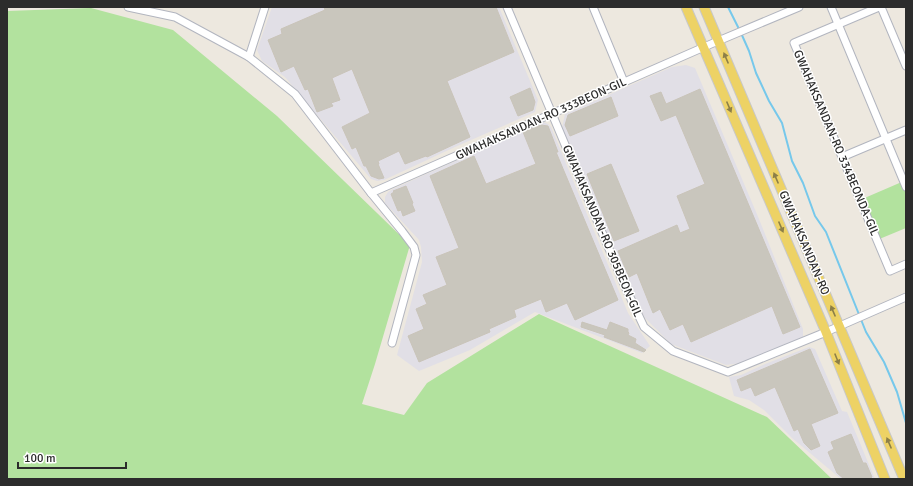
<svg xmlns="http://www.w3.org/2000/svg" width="913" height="486" viewBox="0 0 913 486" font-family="Signika,sans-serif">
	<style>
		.industrial { fill: #e1dfe6 }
		.green { fill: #b2e29e }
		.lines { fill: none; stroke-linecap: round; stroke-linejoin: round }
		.stream { stroke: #76c8eb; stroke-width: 2 }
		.building { fill: #c9c6bd; stroke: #c9c4b9 }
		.minor-casing { stroke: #b2b5bf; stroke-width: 9 }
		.major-casing { stroke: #c8c8c8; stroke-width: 11 }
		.minor { stroke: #fff; stroke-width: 7 }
		.major { stroke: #edd265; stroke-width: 9 }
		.oneway { fill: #8c7f48 }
		.labels { text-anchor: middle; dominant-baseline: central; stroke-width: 3; stroke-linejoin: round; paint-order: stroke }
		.street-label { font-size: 12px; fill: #2c2c2c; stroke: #fff }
	</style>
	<rect width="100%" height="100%" fill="#ede8df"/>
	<g class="industrial">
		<path d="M272,7H499L538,100L535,112L455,147L384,180L377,181L371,179L285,77L262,61L257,50Z"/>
		<path d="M686,65L695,68L759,219L803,329V337L741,363L726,365L671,344L645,318L628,282L562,128L565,114L672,67Z"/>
		<path d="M543,122L548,124L551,127L628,313L650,346L642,353L535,312L470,350L419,371L397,355L422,262L421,247L419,240L385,203V197L388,192L393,189Z"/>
		<path d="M809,347L815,349L842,411L847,412L875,479H841L792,438L764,410L749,400L734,396L729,377L741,375L765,364Z"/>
	</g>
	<g class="green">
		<path d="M91,8L173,30L277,116L410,245L375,364L362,404L404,415L427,383L539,314L767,417L832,479H7V11Z"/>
		<path d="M904,181L906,187V228L877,240L860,200Z"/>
	</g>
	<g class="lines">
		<g class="stream">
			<path d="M728,7L739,29"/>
			<path d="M741,33L749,51L756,73L769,101L782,123L792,161L803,183L815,216L826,232L866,332L884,362L897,392L906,423"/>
		</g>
	</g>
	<g class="building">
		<path d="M324,7H496L514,52L447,81L470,137L427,157L426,156L405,164L399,151L378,161L379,164H378L384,178L379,179L371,176L366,166H364L356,147L352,149L342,127L370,113L352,69L332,78L340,100L331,103L333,106L317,112L308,89L305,90L294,66L281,72L268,40L282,34L281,29L325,10Z"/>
		<path d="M530,88L535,102L533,110L518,116L510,97Z"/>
		<path d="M700,89L800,327L783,334L772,306L691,342L683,324L670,330L660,309L653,313L637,273L629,277L618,251L677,225L680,233L690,229L677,196L705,184L676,115L661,121L650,96L661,92L666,104Z"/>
		<path d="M611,97L618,116L570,136L565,125L568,115Z"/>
		<path d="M541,125L548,126L558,152H556L618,300L575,320L567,303L546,312L541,299L514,310L516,317L489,329L490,332L419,362L408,336L424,329L416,309L427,304L423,295L447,285L436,257L459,248L430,176L474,156L486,184L536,164L523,132Z"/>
		<path d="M611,164L639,231L614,241L587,174Z"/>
		<path d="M406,186L413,203L412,204L415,211L403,216L401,210L398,211L391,194L394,192L393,191Z"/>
		<path d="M582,322L607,330L610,322L628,329V332L629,333L628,335L636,339L635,343L646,350L644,352L604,337L605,335L581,327Z"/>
		<path d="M810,349L838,413L811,424L820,446L811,450L804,443L798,429L794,431L775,387L755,396L751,387L741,391L737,380Z"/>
		<path d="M851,434L863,463H866L872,477L869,479H844L837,473L828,452L834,449L831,442Z"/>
	</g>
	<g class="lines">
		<g class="minor-casing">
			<g id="minor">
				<path d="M128,7L175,17L249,57L295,94L371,193L402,231L414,247L416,255L392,343"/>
				<path d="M507,7L623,282L644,327L673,351L728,372L826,332L906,297"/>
				<path d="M593,7L624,82"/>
				<path d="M831,7L906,187"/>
				<path d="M879,7L794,43L890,271L906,264"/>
				<path d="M881,7L906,66"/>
				<path d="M249,57L265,7"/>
				<path d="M842,157L906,130"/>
				<path d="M371,193L711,44L799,7"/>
			</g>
		</g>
		<g class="major-casing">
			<g id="major">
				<path d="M686,7L826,332L885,479"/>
				<path d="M704,7L904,479"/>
			</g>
		</g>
		<use href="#minor" class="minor"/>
		<use href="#major" class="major"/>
	</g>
	<defs><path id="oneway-solid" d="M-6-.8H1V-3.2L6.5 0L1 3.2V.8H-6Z"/></defs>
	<g class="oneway">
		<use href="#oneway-solid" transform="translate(726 58) rotate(-113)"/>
		<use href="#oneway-solid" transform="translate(729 107) rotate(67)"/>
		<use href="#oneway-solid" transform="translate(776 178) rotate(-113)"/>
		<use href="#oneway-solid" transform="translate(781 227) rotate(67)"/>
		<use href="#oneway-solid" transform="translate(833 311) rotate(-113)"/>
		<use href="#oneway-solid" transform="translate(837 359) rotate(68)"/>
		<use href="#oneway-solid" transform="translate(889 443) rotate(-113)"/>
	</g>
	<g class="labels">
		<g class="street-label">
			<text transform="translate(541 119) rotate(-24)">GWAHAKSANDAN-RO 333BEON-GIL</text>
			<text transform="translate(836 143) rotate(67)">GWAHAKSANDAN-RO 334BEONDA-GIL</text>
			<text transform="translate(602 231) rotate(67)">GWAHAKSANDAN-RO 305BEON-GIL</text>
			<text transform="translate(804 243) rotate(67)">GWAHAKSANDAN-RO</text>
		</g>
	</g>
	<rect width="913" height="486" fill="none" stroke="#2c2c2c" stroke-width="16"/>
	<path d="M18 462v6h108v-6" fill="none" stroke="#2c2c2c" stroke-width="2"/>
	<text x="24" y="462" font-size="12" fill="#2c2c2c" stroke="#ffffff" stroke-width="3" paint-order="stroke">100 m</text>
</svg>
